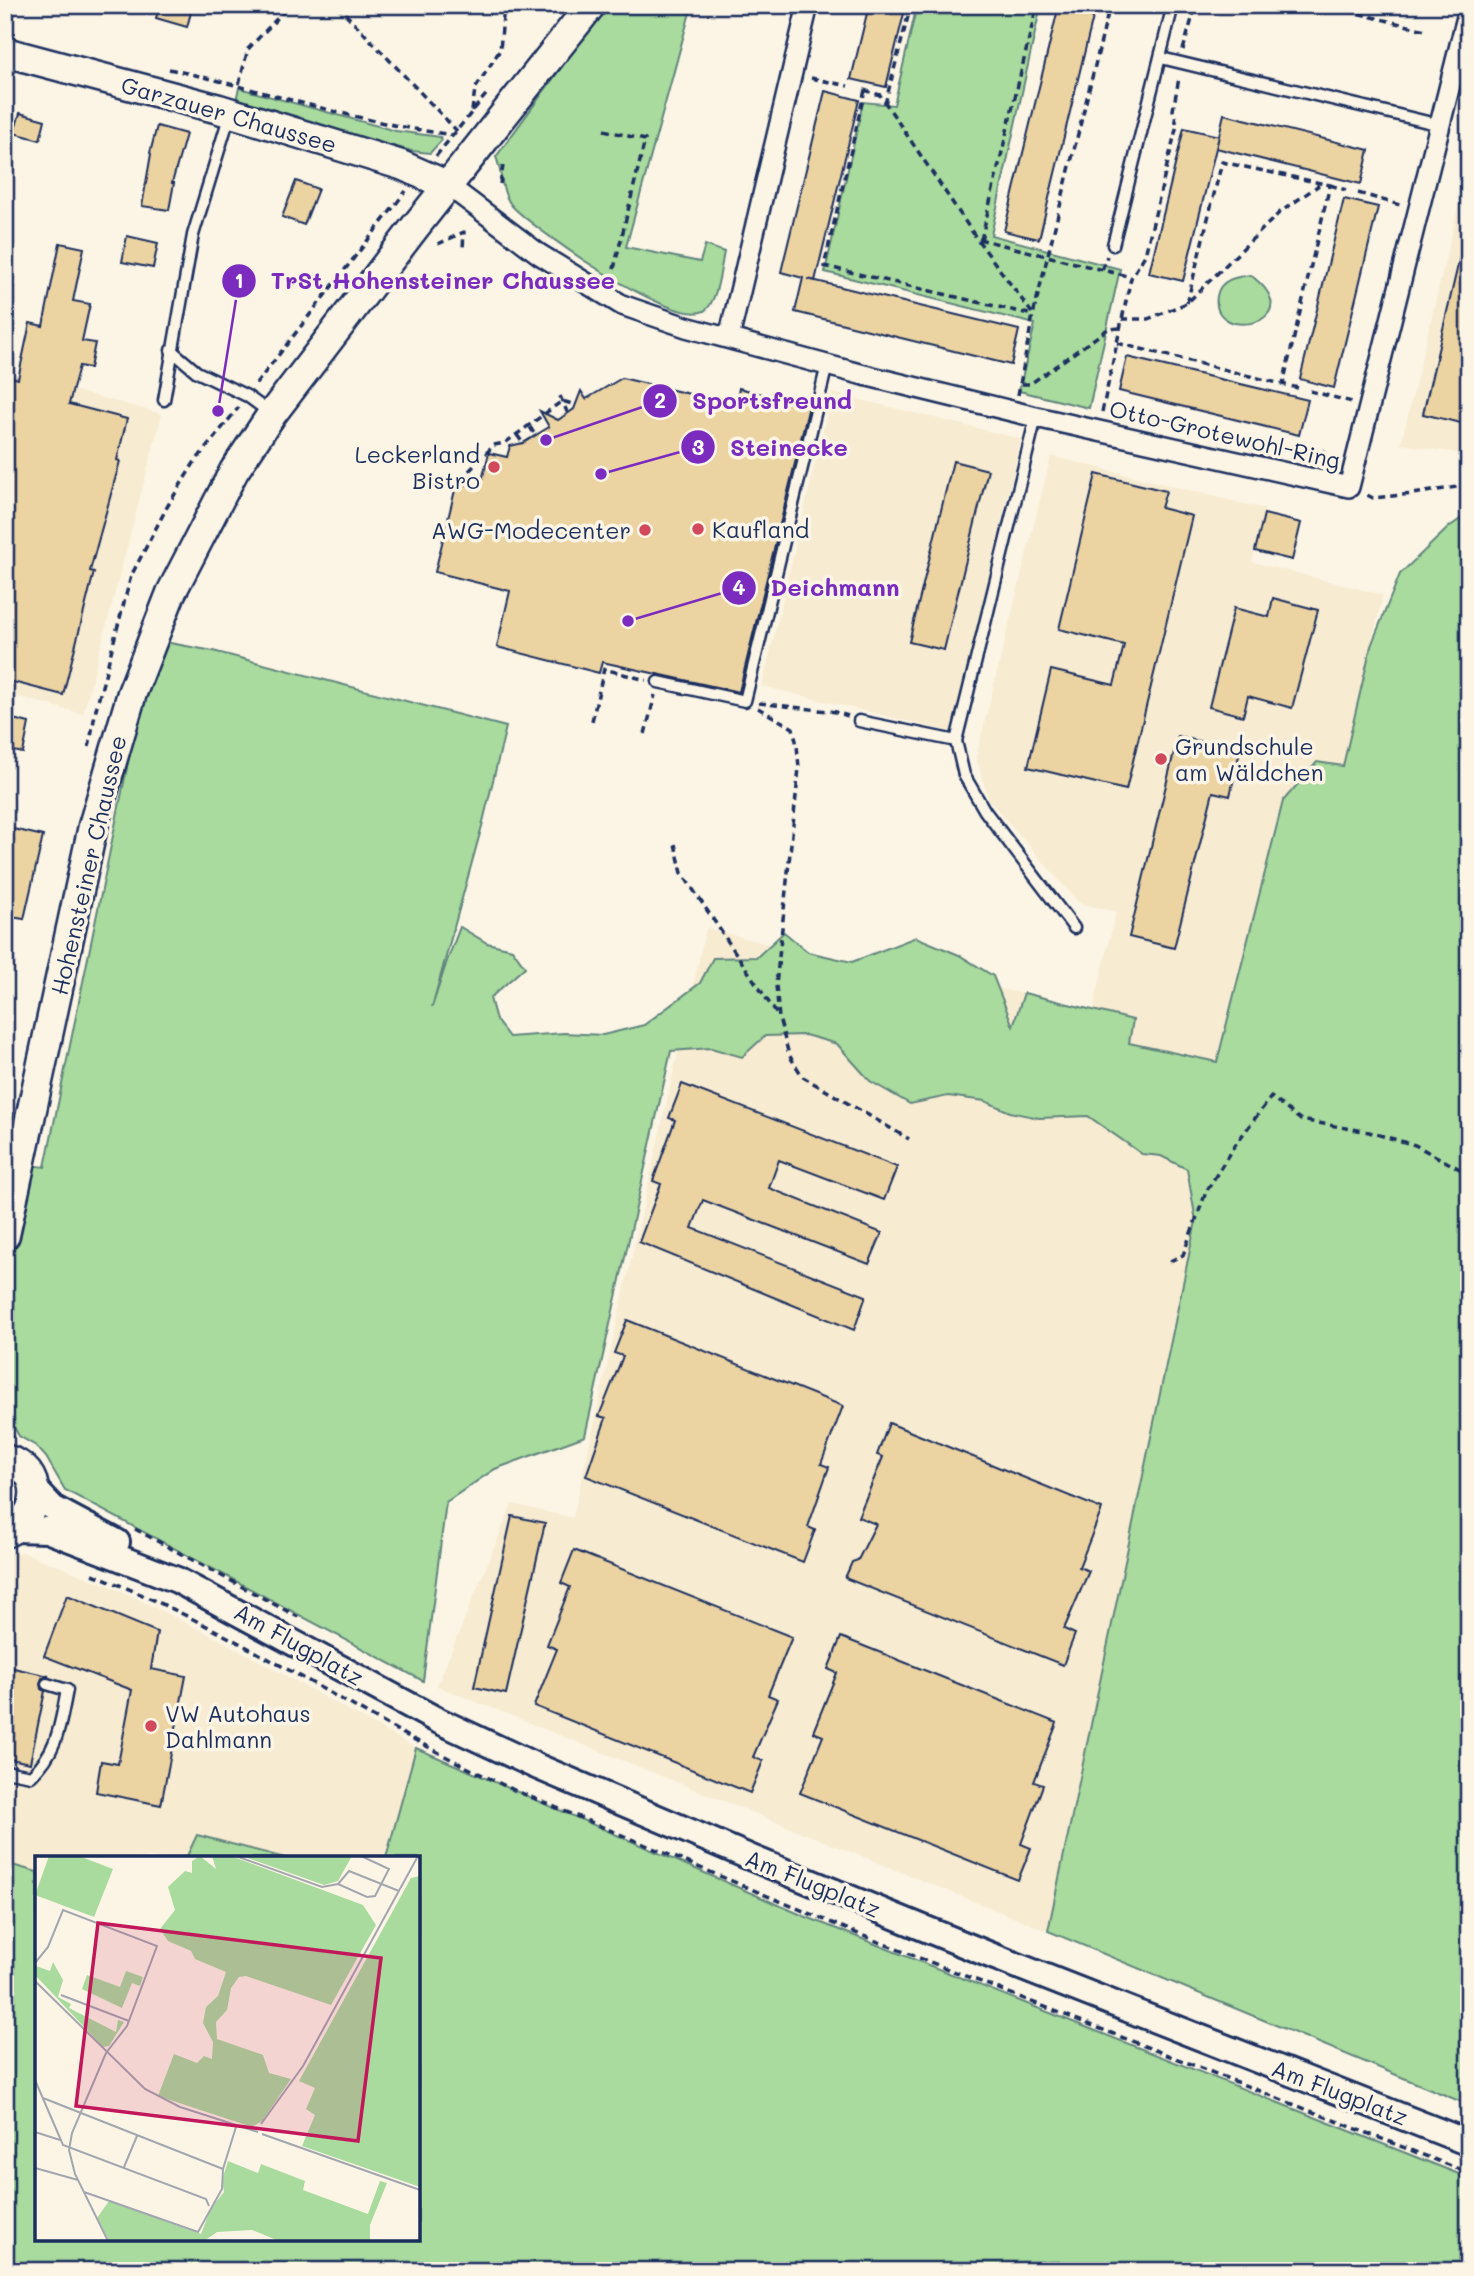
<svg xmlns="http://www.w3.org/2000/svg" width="1474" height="2276" viewBox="0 0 1474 2276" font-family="Mali,sans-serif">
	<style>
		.built { fill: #f7ebd1 }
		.green { fill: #a8db9d; stroke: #62857e; stroke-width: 2 }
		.building { fill: #ecd3a2; stroke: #1b2f5e; stroke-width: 2 }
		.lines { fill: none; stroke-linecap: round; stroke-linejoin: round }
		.service-casing { stroke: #1b2f5e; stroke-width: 15 }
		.minor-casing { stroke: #1b2f5e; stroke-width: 24 }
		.tertiary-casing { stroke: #1b2f5e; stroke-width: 30 }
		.secondary-casing { stroke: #1b2f5e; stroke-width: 33 }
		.path { stroke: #1b2f5e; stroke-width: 3.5; stroke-dasharray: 7 5; stroke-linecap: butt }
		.service { stroke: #fcf5e5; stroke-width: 10 }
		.minor { stroke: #fcf5e5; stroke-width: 19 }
		.tertiary { stroke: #fcf5e5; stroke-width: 24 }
		.secondary { stroke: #fcf5e5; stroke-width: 28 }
		.poi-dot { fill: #d1495b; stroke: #fcf5e5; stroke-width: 2.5 }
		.labels { text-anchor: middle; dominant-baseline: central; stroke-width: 7; stroke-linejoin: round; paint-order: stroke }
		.street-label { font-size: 23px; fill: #1b2f5e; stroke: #fcf5e5 }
		.poi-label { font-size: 23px; fill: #1b2f5e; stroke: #fcf5e5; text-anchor: start }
		.inset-road { fill: none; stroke: #a2a6af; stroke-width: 2 }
		.view { fill: #c2185b; fill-opacity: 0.15; stroke: #c2185b; stroke-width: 3.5 }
		.inset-edge { fill: none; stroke: #1b2f5e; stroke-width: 3.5 }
		.leader { fill: none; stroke: #7b2cbf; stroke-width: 2.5 }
		.callout-dot { fill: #7b2cbf; stroke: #fcf5e5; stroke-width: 2.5 }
		.mark-label { font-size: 21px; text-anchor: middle; font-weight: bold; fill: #fff }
		.callout-label { font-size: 24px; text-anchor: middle; font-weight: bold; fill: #7b2cbf; stroke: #fcf5e5; stroke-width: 7; stroke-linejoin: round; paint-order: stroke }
	</style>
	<rect width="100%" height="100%" fill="#fcf5e5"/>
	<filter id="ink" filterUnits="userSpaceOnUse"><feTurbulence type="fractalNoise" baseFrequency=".0143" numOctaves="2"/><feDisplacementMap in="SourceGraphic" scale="14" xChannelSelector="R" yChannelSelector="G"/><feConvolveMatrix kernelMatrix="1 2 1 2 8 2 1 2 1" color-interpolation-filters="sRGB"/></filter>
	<g filter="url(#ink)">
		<g class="built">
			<path d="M1469,162V455L1401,444Z"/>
			<path d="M5,372L162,414L83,714L5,693Z"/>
			<path d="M832,393L1021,439L952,732L762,686Z"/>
			<path d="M1051,456L1265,509L1252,562L1383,595L1343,767L1283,801L1217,1062L1128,1043L1252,1083L1048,1931L437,1686L512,1504L573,1518L706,928L871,971L875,960L1093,1010L1116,912L1079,903L989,800L976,757Z"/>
			<path d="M22,1552L117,1589L221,1640L416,1748L386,1858H285L197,1835L186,1858H37V1872L5,1863V1555Z"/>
		</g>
		<g class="green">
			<path d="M607,5H692L626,247L700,262L705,245L724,252C721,266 717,305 704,311C671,326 538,232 513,207C500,193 503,173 496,157Z"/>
			<path d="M917,5H1041L991,235L1120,269L1089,408L1019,391L1035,324L825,272L863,102L894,105Z"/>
			<path d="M239,88L396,131L440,137L442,140L430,153L412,151L235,104Z"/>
			<path d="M1251,275C1256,280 1263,285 1266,290C1293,327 1210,340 1217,296C1220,279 1236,277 1251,275Z"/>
			<path d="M1469,513V2105L1048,1931L1196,1221L1187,1169L1161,1156L1142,1154L1088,1116L1039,1118L1010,1112L985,1101L948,1096L910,1104L870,1081L837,1044L805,1035L765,1036L742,1057L711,1048L671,1051L585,1436L495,1469L446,1502L423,1681L65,1490L46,1457L36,1446L19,1436L11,1422L5,1418V1275L30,1165L45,1167L138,714L159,641L213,651L506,727L482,826L432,1007L447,961L460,927L487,943L512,949L525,967L490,998L496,1020L509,1037L564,1033L603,1035L644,1025L700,983L713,958L757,957L784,932L808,952L852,962L916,937L959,955L993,976L1013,1026L1024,993L1133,1020L1129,1043L1217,1062L1283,801L1317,762L1343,766L1371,646L1400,574L1449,527Z"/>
			<path d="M416,1748L804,1916L1469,2178V2271H5V1863L37,1872V2239H418V1858H386Z"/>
			<path d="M197,1835L285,1858H186Z"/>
		</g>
		<g class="building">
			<path d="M160,5H193L187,27L156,18Z"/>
			<path d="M869,5H906L886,87L851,79Z"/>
			<path d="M1059,5H1096L1039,239L1004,231Z"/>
			<path d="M825,91L859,100L815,281L808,279L1019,330L1011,365L795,312L803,278L781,272Z"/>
			<path d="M20,113L45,120L40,140L14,133Z"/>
			<path d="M1224,114L1369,150L1361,184L1216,148Z"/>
			<path d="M157,126L186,134L172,183H174L169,210L142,206L151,154L150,153Z"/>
			<path d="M1184,128L1219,136L1183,281L1149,273Z"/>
			<path d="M296,181L318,189L304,225L282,217Z"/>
			<path d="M1344,199L1378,207L1334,388L1300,379Z"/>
			<path d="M127,236L158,243L153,268L122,262Z"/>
			<path d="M60,243L84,248L73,301L90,304L82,341L95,343L90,368L79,366L69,404L127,419L117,460L120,461L90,571L94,572L63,695L5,680V375L18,379L30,323L43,326Z"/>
			<path d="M1462,248H1469V425L1423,414Z"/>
			<path d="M1127,357L1308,400L1299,435L1119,391Z"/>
			<path d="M622,378L736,405L739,388L809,406L739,692L602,662L599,673L497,647L510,591L435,572L457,482L480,488L489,453L507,457L510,446L523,443L549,427L540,411L558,420L574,409L581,391L586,399Z"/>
			<path d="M953,461L988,470L944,650L909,642Z"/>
			<path d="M1096,474L1166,491L1161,508L1192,516L1126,790L1028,767L1051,670L1114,685L1124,645L1059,629Z"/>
			<path d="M1264,514L1301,523L1292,560L1255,551Z"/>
			<path d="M1273,598L1318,610L1292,708L1248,696L1243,716L1209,707L1234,608L1269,617Z"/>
			<path d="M5,717L29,723L23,753L5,749Z"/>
			<path d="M1178,736L1240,751L1230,796L1213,792L1174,948L1129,937Z"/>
			<path d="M5,827L43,836L24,919L5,916Z"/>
			<path d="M682,1084L897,1167L884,1200L779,1160L769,1188L882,1233L869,1264L703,1200L692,1228L866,1296L854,1330L639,1242L661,1184L653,1181L675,1120L669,1118Z"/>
			<path d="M627,1320L843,1406L821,1464L829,1467L808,1527L815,1530L803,1562L586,1476L606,1418L599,1416L623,1356L614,1353Z"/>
			<path d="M889,1423L1102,1509L1079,1567L1089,1571L1064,1629L1075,1634L1063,1665L845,1578L852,1562L858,1560L876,1524L858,1517L883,1457L877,1455Z"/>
			<path d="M512,1516L545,1523L506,1694L474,1687Z"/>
			<path d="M574,1550L792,1637L768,1695L778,1699L753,1757L763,1761L750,1793L534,1706L557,1649L547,1645L570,1587L561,1583Z"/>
			<path d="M67,1595L157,1632L151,1669L186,1676L161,1805L96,1792L101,1761L118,1764L132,1690L44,1656Z"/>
			<path d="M841,1637L1057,1723L1034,1782L1043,1785L1021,1844L1031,1848L1018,1880L800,1793L823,1736L813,1732L837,1673L828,1669Z"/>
			<path d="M5,1666L49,1676L42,1678L40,1683L41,1689L45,1691L30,1763L5,1758Z"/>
		</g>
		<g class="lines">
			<g class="service-casing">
				<g id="service">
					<path d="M1161,58L1440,125"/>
					<path d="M1113,245L1173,5"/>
					<path d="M171,350L197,372L247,396L269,412"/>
					<path d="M164,400L193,235L230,114"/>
					<path d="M1036,417L956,741L964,775L985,811L1074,928"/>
					<path d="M658,682L745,701L827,365"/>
					<path d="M859,721L956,741"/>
					<path d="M5,1771L31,1776C58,1751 60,1725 67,1690L47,1684"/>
				</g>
			</g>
			<g class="minor-casing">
				<g id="minor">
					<path d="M449,186L539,254L622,305L686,327L860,374L1036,417L1349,487L1469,9"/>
					<path d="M729,338L808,5"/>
				</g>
			</g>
			<g class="tertiary-casing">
				<g id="tertiary">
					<path d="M34,1488L53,1508L117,1542"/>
					<path d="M15,1529L47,1530L177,1580L435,1719L536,1766L754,1859L990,1955L1469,2143"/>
				</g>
			</g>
			<g class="secondary-casing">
				<g id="secondary">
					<path d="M5,52L219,109L401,165L449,186"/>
					<path d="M5,1235L93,826L132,693L171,593L234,471L272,414L415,227L591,5"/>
					<path d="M5,1459C46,1469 42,1518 5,1533"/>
				</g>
			</g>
			<g class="path">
				<path d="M337,5L457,131"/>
				<path d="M1324,5L1425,30"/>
				<path d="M1183,50L1196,5"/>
				<path d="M169,69C264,90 359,123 453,135"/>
				<path d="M811,78L848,86"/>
				<path d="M239,84L248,49L290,5"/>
				<path d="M864,90L880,95L977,239L1032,313"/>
				<path d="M865,90L824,266L1033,315"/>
				<path d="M885,104L911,5"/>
				<path d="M472,111L475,89L500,50L504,5"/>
				<path d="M604,130L645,140L612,277"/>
				<path d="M436,156L489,91"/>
				<path d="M500,184L503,166"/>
				<path d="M1330,185L1346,190"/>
				<path d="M1358,193L1400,205"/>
				<path d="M979,239L1131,277"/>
				<path d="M981,240L1037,5"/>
				<path d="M438,244L464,232L463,248"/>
				<path d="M1102,270L1107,256"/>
				<path d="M1187,303L1222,162L1330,185L1283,384"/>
				<path d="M1122,319H1148L1187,303L1279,213L1319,185"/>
				<path d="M1117,343L1298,388"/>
				<path d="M256,384L406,191"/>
				<path d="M1022,384H1030L1108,329L1120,328"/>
				<path d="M1310,391L1352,402"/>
				<path d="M1018,395L1033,315L1110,5"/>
				<path d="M560,396L568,414"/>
				<path d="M1102,412L1131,278L1145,255L1177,125L1173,110L1179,78"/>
				<path d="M530,427L535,435"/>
				<path d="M517,435L523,443"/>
				<path d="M1312,459L1325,450"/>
				<path d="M469,471L494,445L505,443L562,401L576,405"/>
				<path d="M1367,495L1373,498L1413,494L1469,485"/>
				<path d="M759,703L836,712L848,716"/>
				<path d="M758,708L793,728L797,745L799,768L776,985L779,1018L789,1055L803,1077L909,1139"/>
				<path d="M592,721L604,669L646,680"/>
				<path d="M645,734L655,695"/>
				<path d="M89,747L96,709L131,576L167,507L194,463L239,407"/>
				<path d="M675,844L682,873L778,1016"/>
				<path d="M1170,1261L1183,1255L1206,1192L1232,1149L1271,1097L1301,1120L1369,1132L1415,1145L1469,1174"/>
				<path d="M6,1424L13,1437"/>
				<path d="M135,1529L298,1617"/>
				<path d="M93,1574C240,1632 371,1724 514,1790L861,1935L1469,2173"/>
				<path d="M1465,2120L1469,2109"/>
			</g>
			<use href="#service" class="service"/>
			<use href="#minor" class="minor"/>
			<use href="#tertiary" class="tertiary"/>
			<use href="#secondary" class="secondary"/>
		</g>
	</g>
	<g class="poi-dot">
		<circle cx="494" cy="467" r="7"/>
		<circle cx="698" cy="529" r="7"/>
		<circle cx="645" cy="530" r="7"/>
		<circle cx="1161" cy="759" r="7"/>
		<circle cx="151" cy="1726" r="7"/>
	</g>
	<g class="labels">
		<g class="street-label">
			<text transform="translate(229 114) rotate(16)">Garzauer Chaussee</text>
			<text transform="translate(1225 434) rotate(13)">Otto-Grotewohl-Ring</text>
			<text transform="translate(88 865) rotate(-77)">Hohensteiner Chaussee</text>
			<text transform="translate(299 1644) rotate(29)">Am Flugplatz</text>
			<text transform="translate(813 1883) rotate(22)">Am Flugplatz</text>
			<text transform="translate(1340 2092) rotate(21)">Am Flugplatz</text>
		</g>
		<g class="poi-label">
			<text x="480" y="454" text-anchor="end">Leckerland<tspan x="480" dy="26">Bistro</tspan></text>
			<text x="712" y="529">Kaufland</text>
			<text x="631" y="530" text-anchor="end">AWG-Modecenter</text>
			<text x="1175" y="746">Grundschule<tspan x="1175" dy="26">am Wäldchen</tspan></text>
			<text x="165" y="1713">VW Autohaus<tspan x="165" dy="26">Dahlmann</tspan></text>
		</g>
	</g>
	<g transform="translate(35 1856)">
		<rect width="385" height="385" fill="#fcf5e5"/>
		<path d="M14,0H44L78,13L59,61L0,39ZM165,0L181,13L177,0H196L328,49L341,69L296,149L211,120L204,121L196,132L192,154L181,166L182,183L228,199L234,217L256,223L227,265L217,271L123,240L139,198L162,207L169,200L177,203L178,186L168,167L171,151L183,140L191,116L160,103L156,95L133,85L125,73L140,54L133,31L150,15L157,17V5ZM207,0H317L303,25L289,29ZM385,20V331L267,290L280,259L271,253L280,232L264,225L376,22ZM18,106L28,124L23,141L36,148L34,152L81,176L83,164L89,166L74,190L68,191L0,119L1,110L15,115ZM91,115L108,121L105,130L97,127L87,152L47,133L52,119L85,131ZM193,305L223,317L226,308L270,325L268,334L333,358L345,325L352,327L335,369V385H244L217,374L182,376L169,385H74L62,362L74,345L166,378L176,352L189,336L187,324Z" fill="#a8db9d"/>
		<path class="inset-road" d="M201,0L287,31L303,28L314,15L364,35M303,28L332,41L340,40L354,13L326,0M0,107L13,91L28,54L122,90L92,170L71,197M0,125L110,233L145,251L223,276M26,139L94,165M71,197L37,277L34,294L40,318L73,385M0,224L28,289L171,343L174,350M8,242L188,313M226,268L268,210L383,0M0,276L25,284M227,278L385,334M89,311L102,280M0,312L43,324M49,336L163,376L187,333L188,313L201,271"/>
		<path class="view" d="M63,67L346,102L323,285L41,250Z"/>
		<rect width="385" height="385" class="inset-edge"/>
	</g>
	<path class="leader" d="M218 411L239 281M546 440L660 401M601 474L698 447M628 621L739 588"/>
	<g class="callout-dot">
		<circle cx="218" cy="411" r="7"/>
		<circle cx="546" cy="440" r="7"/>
		<circle cx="601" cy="474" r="7"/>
		<circle cx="628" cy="621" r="7"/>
		<circle cx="239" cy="281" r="18"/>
		<circle cx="660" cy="401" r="18"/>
		<circle cx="698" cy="447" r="18"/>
		<circle cx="739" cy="588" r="18"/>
	</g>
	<g class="mark-label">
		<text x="239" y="288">1</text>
		<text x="660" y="408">2</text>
		<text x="698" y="455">3</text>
		<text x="739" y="595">4</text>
	</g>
	<g class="callout-label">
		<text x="443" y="289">TrSt Hohensteiner Chaussee</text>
		<text x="772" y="409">Sportsfreund</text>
		<text x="789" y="456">Steinecke</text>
		<text x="835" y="596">Deichmann</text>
	</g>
	<rect width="1474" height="2276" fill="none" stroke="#fcf5e5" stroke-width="28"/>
	<rect x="14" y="14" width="1446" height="2248" fill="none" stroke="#1b2f5e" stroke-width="2.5" filter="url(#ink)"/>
</svg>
